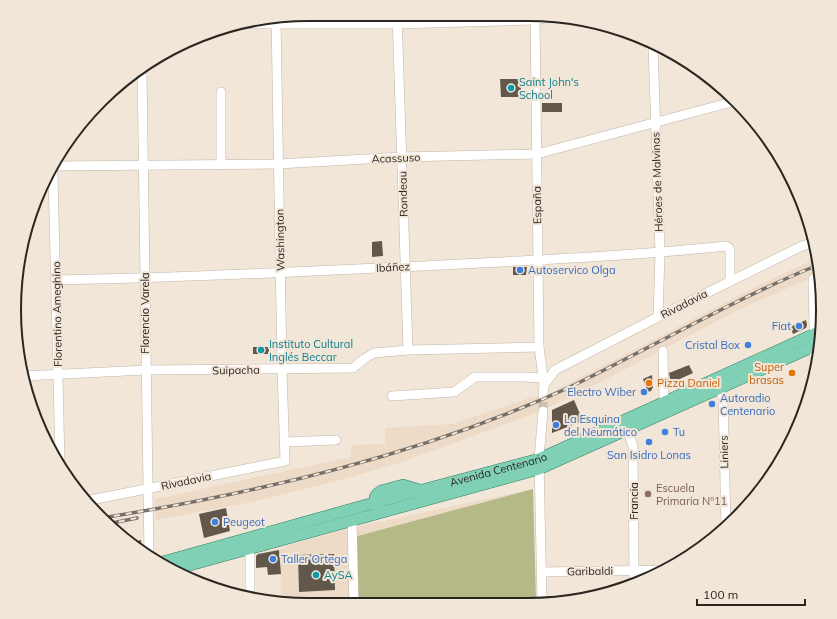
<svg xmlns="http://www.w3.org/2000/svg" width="837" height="619" viewBox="0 0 837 619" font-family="Mulish,sans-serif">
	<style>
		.built { fill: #eddbc7 }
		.forest { fill: #b4b987 }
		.building { fill: #61574b }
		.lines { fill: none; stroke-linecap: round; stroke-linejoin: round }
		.minor-tunnel { stroke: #cac0b3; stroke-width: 9; stroke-dasharray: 9 4.5; stroke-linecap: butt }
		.minor-casing { stroke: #c1b5a8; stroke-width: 10 }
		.major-casing { stroke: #2b8061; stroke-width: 12 }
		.minor { stroke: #fff; stroke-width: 9 }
		.major { stroke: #80d0b5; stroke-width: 11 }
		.rail-casing { stroke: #777068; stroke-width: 3.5 }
		.rail { stroke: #f2e6d8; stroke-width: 2; stroke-dasharray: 6; stroke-linecap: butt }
		.culture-dot { fill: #0f9aa8; stroke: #f2e6d8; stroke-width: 1.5 }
		.shop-dot { fill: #3f7fe0; stroke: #f2e6d8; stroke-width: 1.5 }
		.food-dot { fill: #e8710a; stroke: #f2e6d8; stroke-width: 1.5 }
		.education-dot { fill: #8d6e63; stroke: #f2e6d8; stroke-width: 1.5 }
		.labels { text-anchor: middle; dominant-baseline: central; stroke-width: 4; stroke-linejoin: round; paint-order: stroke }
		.culture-label { font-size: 11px; fill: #0d838f; stroke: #f2e6d8; text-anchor: start }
		.street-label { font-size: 11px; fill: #2a2621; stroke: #f2e6d8 }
		.shop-label { font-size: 11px; fill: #366cbe; stroke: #f2e6d8; text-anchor: start }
		.food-label { font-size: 11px; fill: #c56008; stroke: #f2e6d8; text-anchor: end }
		.education-label { font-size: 11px; fill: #785e54; stroke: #f2e6d8; text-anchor: start }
		.rim { fill: none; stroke: #2a2621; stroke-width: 2 }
	</style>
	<rect width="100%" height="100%" fill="#f2e6d8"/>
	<g class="built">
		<path d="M817,258L820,274L738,310L580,393L533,414L402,462L333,482L252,502L156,520L155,499L351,457V445L385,444V428L452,424L532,397L546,395L746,292L802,265Z"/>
		<path d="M533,489L536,603L290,604L281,603L280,550L289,545L351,528Z"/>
	</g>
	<path class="forest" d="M533,489L536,603L356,604L354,537Z"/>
	<g class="building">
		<path d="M500,79H521V97H501Z"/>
		<rect x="542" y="103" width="20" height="9"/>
		<path d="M382,241L383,256L372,257V242Z"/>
		<path d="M513,267H527L526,275H513Z"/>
		<path d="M806,320L807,325L806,328L793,334L790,327Z"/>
		<rect x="253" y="347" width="16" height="7"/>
		<path d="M689,365L693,373L671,383L669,373Z"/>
		<path d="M652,375L653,387L651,391L648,392L643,379Z"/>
		<path d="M574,400L583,421L552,433V410Z"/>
		<path d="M226,508L230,531L204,538L199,514Z"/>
		<path d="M141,540L142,551L130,543Z"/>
		<path d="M279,550L281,574L268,575L267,567L256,568V556L258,554Z"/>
		<path d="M334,554L335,590L299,592L298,555Z"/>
	</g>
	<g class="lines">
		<path class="minor-tunnel" d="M543,411V396"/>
		<g class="minor-casing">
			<g id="minor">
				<path d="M397,14L408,350"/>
				<path d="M535,15L539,347L544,385L543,396"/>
				<path d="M235,24H397L535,20L554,16"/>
				<path d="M653,46L660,253L658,317"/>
				<path d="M142,70L149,556"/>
				<path d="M221,92V164"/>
				<path d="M53,166L278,164L402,157L537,154L732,102"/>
				<path d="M51,168L53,174L60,461"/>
				<path d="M811,229L812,243"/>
				<path d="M813,279L815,371"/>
				<path d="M56,280C185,278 314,271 443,265C537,260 632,256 726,246L729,248L730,251V281"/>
				<path d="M663,351L664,402"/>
				<path d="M24,376L146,370L353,368L364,359L374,353L408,350L539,347"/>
				<path d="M718,384L723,398L726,527"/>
				<path d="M544,385L555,370L658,317L802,246L814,242"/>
				<path d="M392,396L454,392L475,377H524L543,378"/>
				<path d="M625,423L633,446L634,584"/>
				<path d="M285,442L336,440"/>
				<path d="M86,501L285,461L282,369L276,18"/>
				<path d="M352,521L354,604"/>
				<path d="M246,544L250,556V596"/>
				<path d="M542,572L662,570"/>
				<path d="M542,603L539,459L543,411"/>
			</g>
		</g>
		<g class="major-casing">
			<g id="major">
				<path d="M378,508L375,497L377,494L381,491L403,485L420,490"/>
				<path id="s1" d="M159,563L377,502L539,459L821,331"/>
				<path d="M172,570L539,469L821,343"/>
			</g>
		</g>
		<use href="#minor" class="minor"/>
		<use href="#major" class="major"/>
		<g class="rail-casing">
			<g id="rail">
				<path d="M102,518C262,492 420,455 568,388C651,348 732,300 818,265"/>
				<path d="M107,524L137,518"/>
			</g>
		</g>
		<use href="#rail" class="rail"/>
	</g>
	<g class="culture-dot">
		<circle cx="511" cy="88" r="4"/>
		<circle cx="261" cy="350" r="4"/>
		<circle cx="316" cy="575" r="4"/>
	</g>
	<g class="shop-dot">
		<circle cx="520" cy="270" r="4"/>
		<circle cx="799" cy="326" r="4"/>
		<circle cx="748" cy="345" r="4"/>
		<circle cx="644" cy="392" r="4"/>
		<circle cx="712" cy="404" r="4"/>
		<circle cx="556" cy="425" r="4"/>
		<circle cx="665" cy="432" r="4"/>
		<circle cx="649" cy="442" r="4"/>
		<circle cx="215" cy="522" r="4"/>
		<circle cx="273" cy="559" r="4"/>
	</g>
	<g class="food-dot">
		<circle cx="792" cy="373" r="4"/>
		<circle cx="649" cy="383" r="4"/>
	</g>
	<circle class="education-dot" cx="648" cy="494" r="4"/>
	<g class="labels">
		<g class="culture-label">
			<text x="519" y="82">Saint John's<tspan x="519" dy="13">School</tspan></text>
			<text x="269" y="344">Instituto Cultural<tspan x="269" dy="13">Inglés Beccar</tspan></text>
			<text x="324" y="575">AySA</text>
		</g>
		<g class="street-label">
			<text transform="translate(396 158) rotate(-2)">Acassuso</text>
			<text transform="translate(657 182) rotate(-92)">Héroes de Malvinas</text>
			<text transform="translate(403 194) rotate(-92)">Rondeau</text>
			<text transform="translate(537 205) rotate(-91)">España</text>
			<text transform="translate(280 240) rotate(-91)">Washington</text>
			<text transform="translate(393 267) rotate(-3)">Ibáñez</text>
			<text transform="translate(684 304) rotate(-27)">Rivadavia</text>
			<text transform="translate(145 313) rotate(-90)">Florencio Varela</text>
			<text transform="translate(57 314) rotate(-91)">Florentino Ameghino</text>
			<text transform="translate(236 370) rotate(-1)">Suipacha</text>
			<text transform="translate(724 452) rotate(-91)">Liniers</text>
			<text stroke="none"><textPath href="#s1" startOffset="352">Avenida Centenario</textPath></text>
			<text transform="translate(186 481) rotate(-12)">Rivadavia</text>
			<text transform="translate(634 501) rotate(-90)">Francia</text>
			<text transform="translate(590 571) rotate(-1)">Garibaldi</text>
		</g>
		<g class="shop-label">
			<text x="528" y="270">Autoservico Olga</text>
			<text x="791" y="326" text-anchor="end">Fiat</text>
			<text x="740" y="345" text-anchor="end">Cristal Box</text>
			<text x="636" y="392" text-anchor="end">Electro Wiber</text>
			<text x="720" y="398">Autoradio<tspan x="720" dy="13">Centenario</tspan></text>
			<text x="564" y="419">La Esquina<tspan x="564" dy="13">del Neumático</tspan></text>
			<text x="673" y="432">Tu</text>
			<text x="649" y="455" text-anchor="middle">San Isidro Lonas</text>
			<text x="223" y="522">Peugeot</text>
			<text x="281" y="559">Taller Ortega</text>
		</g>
		<g class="food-label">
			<text x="784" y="367">Super<tspan x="784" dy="13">brasas</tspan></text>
			<text x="657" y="383" text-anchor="start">Pizza Daniel</text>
		</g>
		<g class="education-label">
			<text x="656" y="488">Escuela<tspan x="656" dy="13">Primaria Nº11</tspan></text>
		</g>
	</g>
	<path d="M0 0H837V619H0ZM309 21H528A288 288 0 0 1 816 309V310A288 288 0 0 1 528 598H309A288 288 0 0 1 21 310V309A288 288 0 0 1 309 21Z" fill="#f2e6d8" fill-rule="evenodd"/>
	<path class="rim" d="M309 21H528A288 288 0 0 1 816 309V310A288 288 0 0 1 528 598H309A288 288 0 0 1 21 310V309A288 288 0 0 1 309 21Z"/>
	<path d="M697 599v6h108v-6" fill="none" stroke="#2a2621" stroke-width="2"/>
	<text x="703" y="599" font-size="12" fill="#2a2621" stroke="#f2e6d8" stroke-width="3" paint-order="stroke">100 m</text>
</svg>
